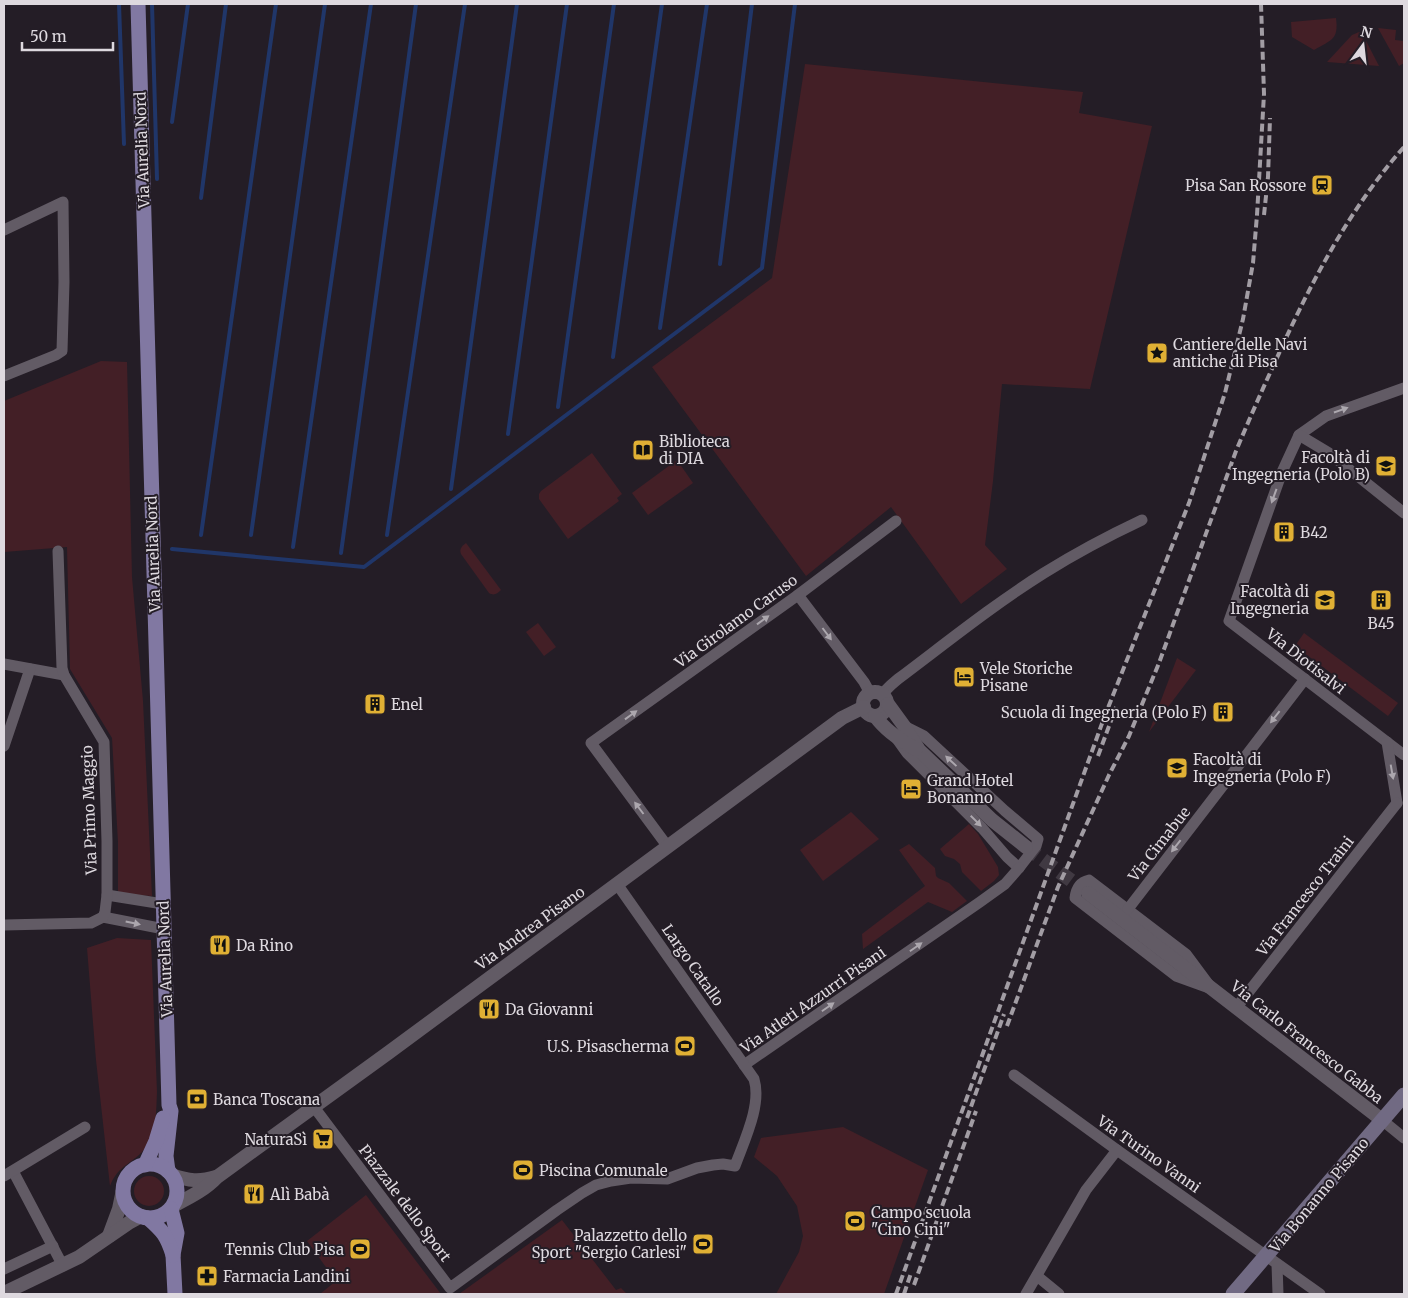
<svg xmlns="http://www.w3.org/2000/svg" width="1408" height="1298" viewBox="0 0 1408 1298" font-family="Merriweather,serif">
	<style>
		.green { fill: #431f26 }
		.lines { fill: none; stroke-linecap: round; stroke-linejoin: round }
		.stream { stroke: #203669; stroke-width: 4 }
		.tertiary-tunnel { stroke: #403942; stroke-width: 14; stroke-dasharray: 14 7; stroke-linecap: butt }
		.minor { stroke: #625b65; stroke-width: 11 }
		.tertiary { stroke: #625b65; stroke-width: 14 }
		.secondary { stroke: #716a83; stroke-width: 15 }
		.primary { stroke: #8178a2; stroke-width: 15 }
		.rail { stroke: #a29da4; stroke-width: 4; stroke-dasharray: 8 4; stroke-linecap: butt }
		.oneway { fill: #aca7ae }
		.labels { text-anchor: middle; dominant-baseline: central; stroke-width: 4; stroke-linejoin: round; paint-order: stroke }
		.street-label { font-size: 15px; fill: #ded9df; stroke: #241d26 }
		.poi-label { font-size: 15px; fill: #ded9df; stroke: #241d26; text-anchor: start }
	</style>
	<rect width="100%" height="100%" fill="#241d26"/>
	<g class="green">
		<path d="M1336,18C1339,40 1331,40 1314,50L1292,37L1291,22Z"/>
		<path d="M1378,28L1396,30L1395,40L1404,41V63L1399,66Z"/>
		<path d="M1359,32L1363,35L1379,66L1327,62L1352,35Z"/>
		<path d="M805,64L1083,92L1079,113L1152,126L1090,389L1002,384L993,481L985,545L1007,569L961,604L891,507L806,576L652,367L772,278Z"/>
		<path d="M101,361L127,362L132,577L143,701L152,896L118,894V842L112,738L70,669L67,547L4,552V401Z"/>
		<path d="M592,453L622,494L617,498L619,501L568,539L539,499V494L541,491Z"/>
		<path d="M677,460L693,483L648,515L632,493Z"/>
		<path d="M466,543L501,590C497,594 494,596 489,593L461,554C459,549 462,546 466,543Z"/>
		<path d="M538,623L556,647L544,656L526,632Z"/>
		<path d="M1304,633L1398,703L1388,716L1295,646Z"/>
		<path d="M1177,658L1196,670L1149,732Z"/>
		<path d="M851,812L879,839L823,881L800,850Z"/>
		<path d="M969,824L978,834L998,867L999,875L994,881L981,891L962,872L960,864L954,859L945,856L940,849Z"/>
		<path d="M909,844L935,868L936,876L938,878L949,883L967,901L952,912L928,902L863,949L862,934L925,886L899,850Z"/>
		<path d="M117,938L151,940L157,1092C156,1112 157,1137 142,1152C128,1166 118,1166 110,1186L96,1060L87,948Z"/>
		<path d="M843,1127L928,1170L884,1294H776L799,1252L803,1236L797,1206L777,1176L754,1157L761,1138Z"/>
		<circle cx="149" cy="1191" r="15"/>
		<path d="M366,1195L441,1294H320L336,1281L307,1241Z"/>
		<path d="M562,1220L616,1290L621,1288L627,1294H459Z"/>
	</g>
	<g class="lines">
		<g class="stream">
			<path d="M119,4L124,144"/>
			<path d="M152,4L157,179"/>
			<path d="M172,122L188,4"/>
			<path d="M201,198L226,4"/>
			<path d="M720,264L752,4"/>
			<path d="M660,328L707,4"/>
			<path d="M613,357L662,4"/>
			<path d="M558,407L614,4"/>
			<path d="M508,434L567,4"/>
			<path d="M451,489L517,4"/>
			<path d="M201,535L276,4"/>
			<path d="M251,535L325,4"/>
			<path d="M387,535L465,4"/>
			<path d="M293,547L371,4"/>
			<path d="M172,549L364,567L762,268L795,4"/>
			<path d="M341,553L416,4"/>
		</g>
		<path class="tertiary-tunnel" d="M1026,847L1088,893"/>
		<g class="minor">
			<path d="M4,230L63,202L64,282L62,351L56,355L4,376"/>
			<path d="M1404,388L1326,416L1299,435L1282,472L1229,621L1404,755"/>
			<path d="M1299,435L1329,453L1404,513"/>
			<path d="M798,595L864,682L870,693"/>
			<path d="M4,664L64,675"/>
			<path d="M882,694L891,685L898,679C946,643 993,605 1044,573C1076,553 1108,536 1142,520"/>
			<path d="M897,739L907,753L982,828L1007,857L1019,868L1036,846L1038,839L1005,811L924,736L904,726"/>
			<path d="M1387,742L1397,803"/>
			<path d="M4,746L30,669"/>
			<path d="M668,847L591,743L798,595L896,521"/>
			<path d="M1089,880L1186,954L1212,989L1176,976L1075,898C1076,889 1080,882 1089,880Z"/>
			<path d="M107,895L163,904"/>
			<path d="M1128,909L1305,679"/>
			<path d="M103,917L164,929"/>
			<path d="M4,925L91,923L103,917L105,912L107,895V841L104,742L64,675L62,668L58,551"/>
			<path d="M1236,1008L1397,803"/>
			<path d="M744,1065L980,902L1005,884L1019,868"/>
			<path d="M1014,1075L1117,1150L1320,1294"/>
			<path d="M314,1107L450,1288L557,1210L582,1193L596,1185L611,1181L631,1178L667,1179L697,1168L713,1165L723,1164L735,1166C744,1141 762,1105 754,1079L617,884"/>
			<path d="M1382,1120L1404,1138"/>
			<path d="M13,1171L63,1266"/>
			<path d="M4,1176L85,1127"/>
			<path d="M1277,1264L1278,1294"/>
			<path d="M4,1269L53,1246"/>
			<path d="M1037,1276L1059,1294"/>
			<path d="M1026,1294L1086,1190L1117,1150"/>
		</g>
		<g class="tertiary">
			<circle cx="875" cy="704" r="12"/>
			<path d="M888,704L904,726L919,750L992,820L1026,847"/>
			<path d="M875,716C885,730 901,741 916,749"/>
			<path d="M1088,893L1382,1120"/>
			<path d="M172,1175C189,1181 199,1182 216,1177"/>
			<path d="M173,1206C188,1198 205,1190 217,1177L388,1053L842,718L864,707"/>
			<path d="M109,1236L119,1209L123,1190"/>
			<path d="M4,1293L79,1257L130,1222L141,1216"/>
		</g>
		<path class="secondary" d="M1233,1294L1404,1095"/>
		<g class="primary">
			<path d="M138,4L169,1105L171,1111L166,1156L168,1171"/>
			<circle cx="150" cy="1191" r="27"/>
			<path d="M145,1165L156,1141L163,1118"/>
			<path d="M171,1209L177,1233L173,1255L175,1294"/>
			<path d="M148,1218C163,1231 167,1236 173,1255"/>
		</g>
		<g class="rail">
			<path d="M1264,215L1268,177L1270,118"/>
			<path d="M1098,756L1116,707"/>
			<path d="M1007,1026L1058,887L1109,775L1129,736L1159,663L1236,451C1249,420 1262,390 1276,360C1310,284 1349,209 1404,147"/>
			<path d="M967,1118L1004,1014"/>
			<path d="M914,1285L976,1111"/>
			<path d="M896,1294L1104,718L1189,503L1225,393L1243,319L1253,263L1257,215L1264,94L1261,4"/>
			<path d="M904,1294L911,1273"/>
		</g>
	</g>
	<defs><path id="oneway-solid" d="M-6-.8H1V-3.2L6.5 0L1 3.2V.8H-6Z" transform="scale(1.25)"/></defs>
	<g class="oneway">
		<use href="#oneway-solid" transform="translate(1341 410) rotate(-19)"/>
		<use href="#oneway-solid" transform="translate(1274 496) rotate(110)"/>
		<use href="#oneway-solid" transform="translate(763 620) rotate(-36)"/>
		<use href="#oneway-solid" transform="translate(827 634) rotate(53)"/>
		<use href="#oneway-solid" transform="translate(631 715) rotate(-36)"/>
		<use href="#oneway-solid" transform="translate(1275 717) rotate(128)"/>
		<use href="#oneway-solid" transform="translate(951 761) rotate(-137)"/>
		<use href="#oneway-solid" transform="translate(1392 772) rotate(80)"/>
		<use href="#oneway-solid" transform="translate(639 808) rotate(-127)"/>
		<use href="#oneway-solid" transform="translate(976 821) rotate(45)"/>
		<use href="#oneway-solid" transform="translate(1176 846) rotate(128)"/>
		<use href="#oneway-solid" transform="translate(133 923) rotate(12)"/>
		<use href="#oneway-solid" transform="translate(916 947) rotate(-35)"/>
		<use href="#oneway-solid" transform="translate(828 1007) rotate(-35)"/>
	</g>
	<defs>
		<g id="station-square" transform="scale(1.125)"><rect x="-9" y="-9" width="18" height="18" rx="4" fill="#e0b034" stroke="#241d26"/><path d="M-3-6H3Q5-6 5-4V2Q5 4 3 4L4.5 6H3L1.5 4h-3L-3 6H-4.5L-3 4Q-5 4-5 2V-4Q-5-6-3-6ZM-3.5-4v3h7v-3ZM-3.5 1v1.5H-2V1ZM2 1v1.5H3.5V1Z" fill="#111"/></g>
		<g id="sight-square" transform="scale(1.125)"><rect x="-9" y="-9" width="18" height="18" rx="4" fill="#e0b034" stroke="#241d26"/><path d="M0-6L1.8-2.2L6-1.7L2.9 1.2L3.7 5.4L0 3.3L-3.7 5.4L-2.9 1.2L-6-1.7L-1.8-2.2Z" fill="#111"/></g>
		<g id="library-square" transform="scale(1.125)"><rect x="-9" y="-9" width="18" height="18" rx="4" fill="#e0b034" stroke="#241d26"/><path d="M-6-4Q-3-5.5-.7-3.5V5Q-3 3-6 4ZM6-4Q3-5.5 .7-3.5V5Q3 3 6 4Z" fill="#111"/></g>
		<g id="university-square" transform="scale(1.125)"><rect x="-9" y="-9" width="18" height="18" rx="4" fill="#e0b034" stroke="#241d26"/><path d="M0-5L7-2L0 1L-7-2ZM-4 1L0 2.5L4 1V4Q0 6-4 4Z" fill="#111"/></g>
		<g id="building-square" transform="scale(1.125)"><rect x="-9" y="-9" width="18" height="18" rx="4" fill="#e0b034" stroke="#241d26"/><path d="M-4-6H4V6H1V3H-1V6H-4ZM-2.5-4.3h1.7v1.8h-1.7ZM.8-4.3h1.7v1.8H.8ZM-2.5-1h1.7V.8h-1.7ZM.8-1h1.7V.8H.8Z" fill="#111"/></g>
		<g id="hotel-square" transform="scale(1.125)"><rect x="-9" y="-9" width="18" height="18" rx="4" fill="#e0b034" stroke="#241d26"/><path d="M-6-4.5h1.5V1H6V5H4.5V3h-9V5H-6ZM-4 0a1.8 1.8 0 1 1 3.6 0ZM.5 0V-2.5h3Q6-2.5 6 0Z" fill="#111"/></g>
		<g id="restaurant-square" transform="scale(1.125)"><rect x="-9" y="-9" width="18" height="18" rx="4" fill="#e0b034" stroke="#241d26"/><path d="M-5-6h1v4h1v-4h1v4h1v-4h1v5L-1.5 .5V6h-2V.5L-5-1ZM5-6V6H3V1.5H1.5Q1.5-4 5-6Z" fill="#111"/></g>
		<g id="stadium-square" transform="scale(1.125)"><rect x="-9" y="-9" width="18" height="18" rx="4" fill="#e0b034" stroke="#241d26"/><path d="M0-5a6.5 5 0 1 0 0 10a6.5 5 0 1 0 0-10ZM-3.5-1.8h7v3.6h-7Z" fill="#111"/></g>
		<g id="bank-square" transform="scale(1.125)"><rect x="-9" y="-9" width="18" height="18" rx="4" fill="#e0b034" stroke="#241d26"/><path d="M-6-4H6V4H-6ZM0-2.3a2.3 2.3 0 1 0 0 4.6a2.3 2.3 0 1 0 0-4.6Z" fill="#111"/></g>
		<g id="supermarket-square" transform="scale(1.125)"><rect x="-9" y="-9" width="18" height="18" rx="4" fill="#e0b034" stroke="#241d26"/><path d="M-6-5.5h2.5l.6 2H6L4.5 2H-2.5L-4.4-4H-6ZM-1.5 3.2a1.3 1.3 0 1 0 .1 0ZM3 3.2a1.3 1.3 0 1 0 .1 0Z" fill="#111"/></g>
		<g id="pharmacy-square" transform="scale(1.125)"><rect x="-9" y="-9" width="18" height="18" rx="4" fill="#e0b034" stroke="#241d26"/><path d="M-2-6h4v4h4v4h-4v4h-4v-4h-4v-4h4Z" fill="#111"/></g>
	</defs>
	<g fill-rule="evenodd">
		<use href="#station-square" x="1322" y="185"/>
		<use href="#sight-square" x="1157" y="353"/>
		<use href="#library-square" x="643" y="450"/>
		<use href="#university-square" x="1386" y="466"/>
		<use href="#building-square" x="1284" y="532"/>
		<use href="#university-square" x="1325" y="600"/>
		<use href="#building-square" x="1381" y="600"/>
		<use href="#hotel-square" x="964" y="677"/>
		<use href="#building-square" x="375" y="704"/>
		<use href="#building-square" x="1223" y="712"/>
		<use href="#university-square" x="1177" y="768"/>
		<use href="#hotel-square" x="911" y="789"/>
		<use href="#restaurant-square" x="220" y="945"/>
		<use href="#restaurant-square" x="489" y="1009"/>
		<use href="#stadium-square" x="685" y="1046"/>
		<use href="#bank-square" x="197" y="1099"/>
		<use href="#supermarket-square" x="323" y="1139"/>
		<use href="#stadium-square" x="523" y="1170"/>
		<use href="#restaurant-square" x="254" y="1194"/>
		<use href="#stadium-square" x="855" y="1221"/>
		<use href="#stadium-square" x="703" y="1244"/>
		<use href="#stadium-square" x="360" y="1249"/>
		<use href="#pharmacy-square" x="207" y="1276"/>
	</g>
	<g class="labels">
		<g class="street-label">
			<text transform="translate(142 150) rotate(-92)">Via Aurelia Nord</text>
			<text transform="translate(153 554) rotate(-92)">Via Aurelia Nord</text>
			<text transform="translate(736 621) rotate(-36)">Via Girolamo Caruso</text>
			<text transform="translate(1306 661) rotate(38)">Via Diotisalvi</text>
			<text transform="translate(89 810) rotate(-92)">Via Primo Maggio</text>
			<text transform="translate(1159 844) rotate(-52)">Via Cimabue</text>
			<text transform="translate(1305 896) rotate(-52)">Via Francesco Traini</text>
			<text transform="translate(530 928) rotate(-36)">Via Andrea Pisano</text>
			<text transform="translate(165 959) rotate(-92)">Via Aurelia Nord</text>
			<text transform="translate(693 965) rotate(55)">Largo Catallo</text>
			<text transform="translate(813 1000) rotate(-35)">Via Atleti Azzurri Pisani</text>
			<text transform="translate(1307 1042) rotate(38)">Via Carlo Francesco Gabba</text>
			<text transform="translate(1149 1154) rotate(35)">Via Turino Vanni</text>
			<text transform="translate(1319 1195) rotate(-50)">Via Bonanno Pisano</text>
			<text transform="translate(405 1203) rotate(53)">Piazzale dello Sport</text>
		</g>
		<g class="poi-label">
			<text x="1306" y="185" text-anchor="end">Pisa San Rossore</text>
			<text x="1173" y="344">Cantiere delle Navi<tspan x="1173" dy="17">antiche di Pisa</tspan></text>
			<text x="659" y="441">Biblioteca<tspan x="659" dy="17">di DIA</tspan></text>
			<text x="1370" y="457" text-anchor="end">Facoltà di<tspan x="1370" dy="17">Ingegneria (Polo B)</tspan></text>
			<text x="1300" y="532">B42</text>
			<text x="1309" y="591" text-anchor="end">Facoltà di<tspan x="1309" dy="17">Ingegneria</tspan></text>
			<text x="1381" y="623" text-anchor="middle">B45</text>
			<text x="980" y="668">Vele Storiche<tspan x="980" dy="17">Pisane</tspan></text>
			<text x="391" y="704">Enel</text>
			<text x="1207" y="712" text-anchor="end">Scuola di Ingegneria (Polo F)</text>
			<text x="1193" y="759">Facoltà di<tspan x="1193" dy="17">Ingegneria (Polo F)</tspan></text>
			<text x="927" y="780">Grand Hotel<tspan x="927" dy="17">Bonanno</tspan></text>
			<text x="236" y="945">Da Rino</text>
			<text x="505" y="1009">Da Giovanni</text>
			<text x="669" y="1046" text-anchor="end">U.S. Pisascherma</text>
			<text x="213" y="1099">Banca Toscana</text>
			<text x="307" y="1139" text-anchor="end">NaturaSì</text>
			<text x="539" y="1170">Piscina Comunale</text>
			<text x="270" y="1194">Alì Babà</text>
			<text x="871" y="1212">Campo scuola<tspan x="871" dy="17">"Cino Cini"</tspan></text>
			<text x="687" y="1235" text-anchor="end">Palazzetto dello<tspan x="687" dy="17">Sport "Sergio Carlesi"</tspan></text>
			<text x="344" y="1249" text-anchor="end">Tennis Club Pisa</text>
			<text x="223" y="1276">Farmacia Landini</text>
		</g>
	</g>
	<rect width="1408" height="1298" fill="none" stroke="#ded9df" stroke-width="10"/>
	<g transform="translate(1363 45) rotate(15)" stroke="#241d26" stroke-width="4" paint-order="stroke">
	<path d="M0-4L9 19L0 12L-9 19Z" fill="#ded9df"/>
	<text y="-8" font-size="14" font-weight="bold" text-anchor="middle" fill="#ded9df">N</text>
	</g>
	<path d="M22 42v8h91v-8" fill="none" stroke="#ded9df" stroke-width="2.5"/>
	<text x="30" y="42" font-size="15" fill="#ded9df" stroke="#241d26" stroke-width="4" paint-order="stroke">50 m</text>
</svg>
